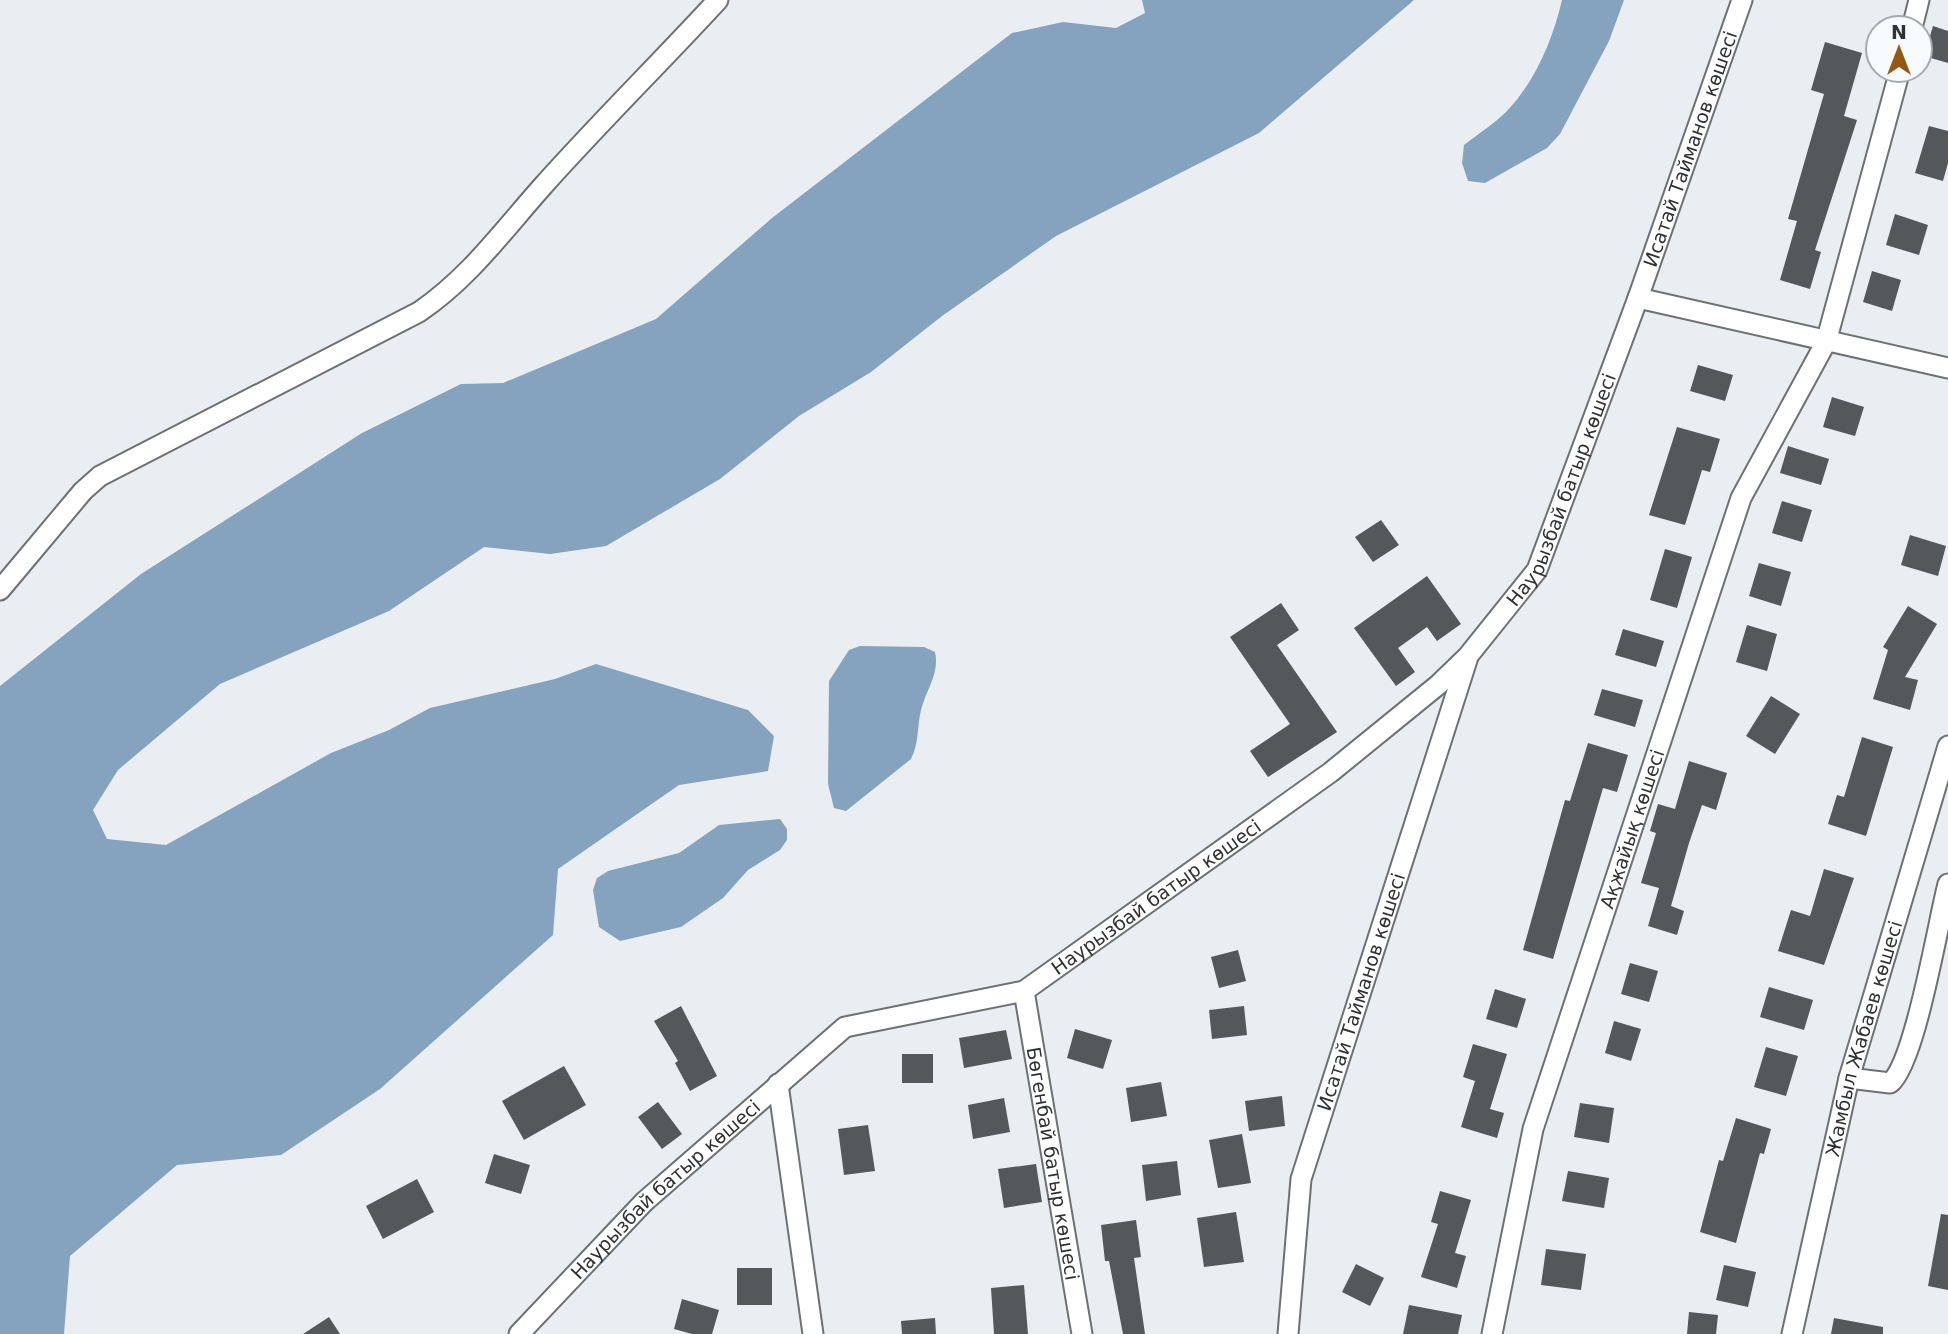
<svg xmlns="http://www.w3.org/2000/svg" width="1948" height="1334" viewBox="0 0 1948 1334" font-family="'DejaVu Sans',sans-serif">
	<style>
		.water { fill: #85a3be }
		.building { fill: #55585b }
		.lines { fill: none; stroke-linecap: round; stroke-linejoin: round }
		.minor-casing { stroke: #6e7173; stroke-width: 23 }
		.minor { stroke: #fff; stroke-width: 19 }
		.labels { text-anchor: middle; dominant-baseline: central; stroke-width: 7; stroke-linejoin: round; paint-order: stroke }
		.street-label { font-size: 19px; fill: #303133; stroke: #f7fbfe }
	</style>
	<rect width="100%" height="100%" fill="#eaedf1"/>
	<g class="water">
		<path d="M1142,0H1414L1259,133L1056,236L942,316L871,372L799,416L720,479L606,546L550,554L484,547L389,611L220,684L118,770L93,810L107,839L166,845L331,753L389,730L430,708L555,679L596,664L748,710L774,736L768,771L679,785L558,869L553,935L380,1089L281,1155L177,1165L70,1256L64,1334H0V686L141,574L362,433L461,384L503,383L656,319L772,218L1012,33L1063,22L1116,28L1145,13Z"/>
		<path d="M1562,0H1624L1609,41L1560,134L1547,148L1485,183L1468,181L1462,163L1464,145C1478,134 1494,124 1507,111C1535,82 1553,39 1562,0Z"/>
		<path d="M860,646L924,647L935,652C940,673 926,690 921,710C917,727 919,743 911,759L846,811L834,808L828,784L829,681L849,650Z"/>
		<path d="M780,819L787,829V840L780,850L748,870L723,898L681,927L620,941L599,927L593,890L597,878L608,871L679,853L719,825Z"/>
	</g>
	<g class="building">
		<path d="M1933,26L1948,31V63L1924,56Z"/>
		<path d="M1825,42L1862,53L1844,116L1857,120L1815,250L1821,252L1810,289L1780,280L1797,221L1788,219L1824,94L1811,90Z"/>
		<path d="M1929,126L1948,131V163L1943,181L1915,173Z"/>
		<path d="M1895,214L1928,225L1919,255L1886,245Z"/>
		<path d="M1872,271L1901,280L1892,311L1863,302Z"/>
		<path d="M1698,365L1733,375L1725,401L1690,391Z"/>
		<path d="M1832,397L1864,407L1855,436L1823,427Z"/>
		<path d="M1677,427L1720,439L1710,472L1702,470L1685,525L1649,515Z"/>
		<path d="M1788,446L1829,459L1821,485L1780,473Z"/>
		<path d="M1782,501L1812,510L1802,542L1772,533Z"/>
		<path d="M1381,520L1399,545L1373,562L1355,537Z"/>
		<path d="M1910,535L1946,546L1938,576L1901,565Z"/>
		<path d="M1665,549L1692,557L1677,608L1650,600Z"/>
		<path d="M1759,563L1791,572L1781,606L1749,596Z"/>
		<path d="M1427,576L1461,624L1437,641L1427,627L1398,648L1415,672L1396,686L1354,628Z"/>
		<path d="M1281,603L1299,630L1277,645L1337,732L1268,777L1250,751L1290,724L1230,637Z"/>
		<path d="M1908,606L1937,624L1905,677L1918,680L1910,710L1873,699L1888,650L1883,647Z"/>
		<path d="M1747,625L1777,634L1767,671L1736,662Z"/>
		<path d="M1623,629L1664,641L1656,667L1615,655Z"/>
		<path d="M1602,689L1643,700L1635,727L1594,715Z"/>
		<path d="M1771,696L1800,714L1775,754L1746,736Z"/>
		<path d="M1862,737L1893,747L1866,836L1828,824L1837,795L1844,797Z"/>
		<path d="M1588,743L1628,755L1617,792L1603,788L1553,959L1523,950L1565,800L1570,801Z"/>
		<path d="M1689,761L1727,773L1716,810L1702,805L1689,843L1671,906L1684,911L1677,935L1648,926L1659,888L1641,883L1656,833L1650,831L1658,804L1675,809Z"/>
		<path d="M1824,869L1854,878L1824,965L1778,951L1791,910L1810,916Z"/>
		<path d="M1238,950L1246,981L1219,988L1211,957Z"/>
		<path d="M1630,963L1658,971L1649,1002L1621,994Z"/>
		<path d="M1769,987L1813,1000L1804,1030L1760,1017Z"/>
		<path d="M1495,989L1526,999L1517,1028L1486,1019Z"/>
		<path d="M681,1006L717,1076L690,1091L675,1063L678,1061L654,1021Z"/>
		<path d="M1244,1006L1247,1035L1212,1039L1209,1010Z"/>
		<path d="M1614,1021L1641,1029L1631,1061L1605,1053Z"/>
		<path d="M1075,1029L1112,1040L1103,1069L1067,1058Z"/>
		<path d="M1006,1030L1012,1059L964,1068L959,1038Z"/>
		<path d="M1473,1044L1507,1054L1490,1109L1504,1113L1497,1138L1461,1127L1475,1081L1463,1077Z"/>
		<path d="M1766,1047L1798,1056L1786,1096L1754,1087Z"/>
		<rect x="902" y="1054" width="31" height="29"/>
		<path d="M564,1066L586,1105L524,1140L502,1101Z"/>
		<path d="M1161,1082L1167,1116L1131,1122L1126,1088Z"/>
		<path d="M1282,1096L1285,1126L1249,1131L1245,1101Z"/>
		<path d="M1004,1098L1010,1132L973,1139L968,1105Z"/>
		<path d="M658,1102L682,1134L662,1149L638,1117Z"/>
		<path d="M1580,1103L1614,1108L1609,1143L1574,1137Z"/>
		<path d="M1736,1118L1771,1129L1764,1154L1760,1153L1736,1243L1700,1232L1719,1160L1723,1161Z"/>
		<path d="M868,1125L875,1171L844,1175L838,1129Z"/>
		<path d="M1242,1134L1251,1183L1218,1188L1209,1140Z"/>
		<path d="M494,1154L530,1165L521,1194L485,1183Z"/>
		<path d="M1177,1161L1181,1195L1146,1201L1142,1165Z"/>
		<path d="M1036,1164L1042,1202L1004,1208L998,1169Z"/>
		<path d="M1568,1171L1609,1178L1604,1208L1562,1201Z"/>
		<path d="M417,1179L434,1212L383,1239L366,1206Z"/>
		<path d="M1440,1191L1471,1200L1455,1253L1466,1256L1457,1288L1421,1277L1438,1224L1431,1222Z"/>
		<path d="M1236,1212L1244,1262L1204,1267L1197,1218Z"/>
		<path d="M1941,1214L1948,1215V1290L1928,1286Z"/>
		<path d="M1136,1220L1141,1257L1134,1258L1145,1334H1123L1109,1261H1105L1101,1225Z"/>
		<path d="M1546,1249L1586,1254L1581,1290L1541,1285Z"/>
		<path d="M1356,1264L1384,1278L1370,1306L1342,1292Z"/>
		<path d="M1724,1265L1756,1272L1748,1307L1716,1300Z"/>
		<rect x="737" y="1268" width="35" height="37"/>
		<path d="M1024,1285L1028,1334H994L991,1288Z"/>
		<path d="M682,1299L719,1310L712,1334H692L674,1329Z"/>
		<path d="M1409,1305L1462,1315L1458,1334H1403Z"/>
		<path d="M1689,1312L1718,1315L1716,1334H1687Z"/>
		<path d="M329,1317L340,1334H303Z"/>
		<path d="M935,1318L936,1334H902L901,1321Z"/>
		<path d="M1834,1318L1883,1327V1334H1831Z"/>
	</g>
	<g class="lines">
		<g class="minor-casing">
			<g id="minor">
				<path d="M1912,28L1919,0"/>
				<path d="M1638,298L1948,368"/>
				<path d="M0,590L83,491L100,476L419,312C469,278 502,232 542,187C599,123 660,63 718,0"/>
				<path id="s1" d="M1024,991L1082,1334"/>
				<path d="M1849,1078L1890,1083C1915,1064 1938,922 1948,884"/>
				<path d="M778,1084L813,1334"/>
				<path id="s2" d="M519,1334L644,1202L845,1027L1024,991L1331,772L1438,685L1468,656L1537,570L1638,298L1742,0"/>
				<path id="s3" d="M1288,1334L1301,1179L1467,660"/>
				<path id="s4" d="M1492,1334L1533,1129L1741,498L1826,342L1900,70"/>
				<path id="s5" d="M1792,1334L1849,1078L1948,746"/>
			</g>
		</g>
		<use href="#minor" class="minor"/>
	</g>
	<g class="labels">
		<g class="street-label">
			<text stroke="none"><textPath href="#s2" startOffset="1746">Исатай Тайманов көшесі</textPath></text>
			<text stroke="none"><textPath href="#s2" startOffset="1381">Наурызбай батыр көшесі</textPath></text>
			<text stroke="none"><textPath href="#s4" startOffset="525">Ақжайық көшесі</textPath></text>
			<text stroke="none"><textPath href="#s2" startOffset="793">Наурызбай батыр көшесі</textPath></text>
			<text stroke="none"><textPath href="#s3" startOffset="352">Исатай Тайманов көшесі</textPath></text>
			<text stroke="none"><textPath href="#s5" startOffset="304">Жамбыл Жабаев көшесі</textPath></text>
			<text stroke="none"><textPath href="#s1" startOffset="175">Бөгенбай батыр көшесі</textPath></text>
			<text stroke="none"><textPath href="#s2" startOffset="206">Наурызбай батыр көшесі</textPath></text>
		</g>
	</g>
	<g transform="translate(1899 49)"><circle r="33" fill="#f7fbfe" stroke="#a7aaad" stroke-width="2"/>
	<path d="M0-5L12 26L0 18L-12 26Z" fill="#925b13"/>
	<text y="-10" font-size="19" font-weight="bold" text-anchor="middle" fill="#303133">N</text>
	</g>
</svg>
